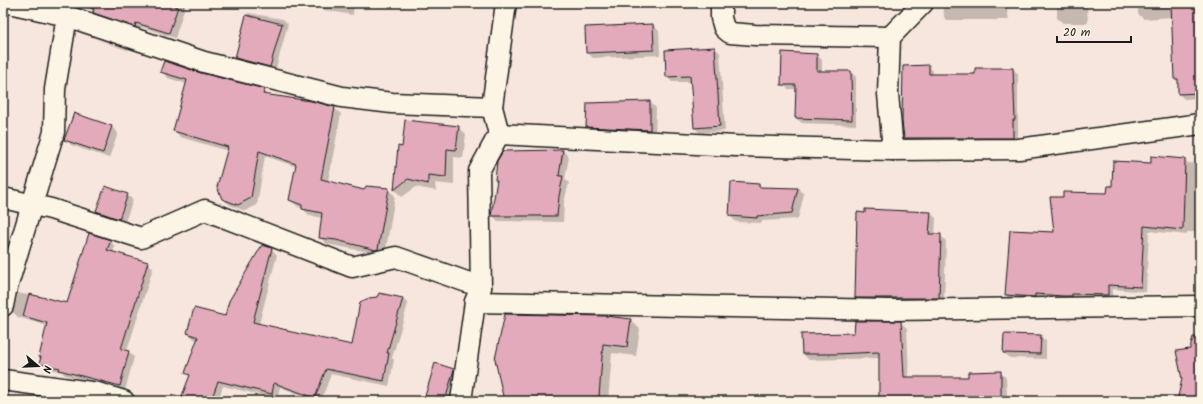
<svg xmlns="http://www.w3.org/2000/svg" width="1203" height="404" viewBox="0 0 1203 404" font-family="Kalam,sans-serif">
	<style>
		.shadow { fill: #0003 }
		.building { fill: #e2aabb; stroke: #1c1c1c }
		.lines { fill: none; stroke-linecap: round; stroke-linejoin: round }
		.street-casing { stroke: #1c1c1c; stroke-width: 23 }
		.street { stroke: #fcf5e5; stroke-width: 20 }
	</style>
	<rect width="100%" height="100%" fill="#f7e6dd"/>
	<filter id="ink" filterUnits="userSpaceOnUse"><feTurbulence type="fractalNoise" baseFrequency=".025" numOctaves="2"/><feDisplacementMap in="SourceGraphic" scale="8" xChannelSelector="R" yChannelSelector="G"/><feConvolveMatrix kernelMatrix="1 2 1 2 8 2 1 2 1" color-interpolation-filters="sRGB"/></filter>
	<g filter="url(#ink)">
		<g class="shadow">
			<path d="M87,3H186L175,38L142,27L140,31L96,16L91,11L92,7Z"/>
			<path d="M318,3H354L353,15L323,10Z"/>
			<path d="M943,3H1006L1009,20H946L944,17Z"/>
			<path d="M1057,3H1087L1088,23H1063L1057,18Z"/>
			<path d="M1138,3H1200V98L1184,99L1179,94V82L1175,78L1173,17L1144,19L1138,14Z"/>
			<path d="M248,13L283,19L288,24L275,72L241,63L236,58Z"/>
			<path d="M653,25L659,31L660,55L593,58L587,52Z"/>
			<path d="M92,38L127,49L129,51Z"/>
			<path d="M715,48L720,53L725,131L700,133L695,128L692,82H672L667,77Z"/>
			<path d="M783,53L817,55L822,60V72H851L856,77V125L802,123L796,118L797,89H788L782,84Z"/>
			<path d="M929,66L933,71V75H976L1013,69L1018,74V142L909,143L904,138Z"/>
			<path d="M161,71L201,74L264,90L269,96L334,108L341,114L328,181L365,191L388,189L395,196L385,255L326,244L320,237L322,218L309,215L303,209L297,206L290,200L297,167L265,156L257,205L245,211L230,205L223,199L228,151L180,137L174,130L187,84L168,78Z"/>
			<path d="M650,102L656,108L655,135L593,132L587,126Z"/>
			<path d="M74,114L112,127L118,133L109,158L71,145L66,139Z"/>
			<path d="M458,127L466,134L463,158L454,157V185L435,183L436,191L416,187L402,197L395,190L399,147L403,148Z"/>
			<path d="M563,151L569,157L565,179L569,183L564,202L563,222L498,221L492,215L498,181L496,179L504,152Z"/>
			<path d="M1185,160L1188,163L1200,164V232H1187V235L1149,231L1146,292L1113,289L1112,300H1011L1006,295L1055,233L1064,198L1108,194L1113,187L1152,164Z"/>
			<path d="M759,185L762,188L798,189L804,194L798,219L762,221V223L736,222L730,216Z"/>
			<path d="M127,195L133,200L124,224L103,217L97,211Z"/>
			<path d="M930,213L936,218L935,235H940L946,241L944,303H862L856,297Z"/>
			<path d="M110,241L115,246L113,253L148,263L153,268L127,351L134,357L125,391L65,375L62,372L45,368L40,363L42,359L40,357L47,326L18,317L13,312L18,293L68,304Z"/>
			<path d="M272,249L277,255L259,324L286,330L288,332L352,346L403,299L408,304L392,358L394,360L389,386L331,374L321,401H316L280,387L277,399L223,386L218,401H185L190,377L186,373L198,340L194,339L188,333L226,317Z"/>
			<path d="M630,320L640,329L636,356L612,353L608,401H505Z"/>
			<path d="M900,322L907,328L909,378H969L1000,372L1006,378L1007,395H1015L1021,401H880V358L809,360L803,354L855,334Z"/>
			<path d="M1040,336L1046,341V359L1010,358L1004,353Z"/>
			<path d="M453,370L459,375L452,401H431L426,396Z"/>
		</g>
		<g class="building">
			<path d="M88,3H167L178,7L169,33L136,23L135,27L93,13L94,9L88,7Z"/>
			<path d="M1171,3H1200V93L1178,94V79H1174Z"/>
			<path d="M246,15L282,24L270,67L235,58Z"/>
			<path d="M653,24L654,50L586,53L585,27Z"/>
			<path d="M715,47L720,126L694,128L690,76L666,77L665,50Z"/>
			<path d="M782,52L817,54V71H851L852,120L795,118L796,85H781Z"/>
			<path d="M164,61L201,73L265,89L263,94L311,101L335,107L321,179L364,190L366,186L389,188L378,249L376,250L336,240L319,238L322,213L302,209V205L289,200L296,164L259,151L251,198L238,205L222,199L217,187L228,147L173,131L187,80L160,72Z"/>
			<path d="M929,65V74H975V68H1013L1015,120H1013V138H904L902,121L903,66Z"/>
			<path d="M650,101V130L586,127L587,103Z"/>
			<path d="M74,113L112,126L103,153L64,140Z"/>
			<path d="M405,120L459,126L456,150L447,149L446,177L428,175V184L408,179L394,190L398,146L402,147Z"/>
			<path d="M563,150L559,176H563L559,196L557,216H491L497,180H495L497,161L503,151Z"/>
			<path d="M1151,156L1185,159L1183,228H1182V230L1144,226L1141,287L1108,285V295L1072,294V296H1063L1035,294V297L1005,295L1010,230L1054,232L1050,197H1063V192L1107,193L1108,186H1112L1113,161L1151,163Z"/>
			<path d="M731,182L759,184V187L798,188L792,213L757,216V218L729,216Z"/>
			<path d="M105,186L128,194L119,219L96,211Z"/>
			<path d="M865,209L931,212L929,234H941L939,298H855L857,212L865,213Z"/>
			<path d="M89,233L111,240L107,250L148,262L121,349L129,351L120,386L59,370L60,368L39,364L41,357H39L47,323L23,316L29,294L67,303Z"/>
			<path d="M262,245L272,248L253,322L287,330V331L352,345L360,302L369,298L377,297L379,293L403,298L387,353H389L384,381L326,369L315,398L274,383L272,394L218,381L211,401H180L190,375L185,373L198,337L187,333L194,308L225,316L229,301Z"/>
			<path d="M505,314L606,316L631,319L627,347L603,344L599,397L535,401H504L495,359Z"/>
			<path d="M855,321H901L904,377H968V372L1001,371V401H879V352L835,354H802L801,334L854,333Z"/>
			<path d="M1004,334L1041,335L1040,354L1003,353Z"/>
			<path d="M1193,337H1200V401H1177L1182,379L1176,351L1190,349Z"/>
			<path d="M435,363L454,369L445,401L425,396Z"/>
		</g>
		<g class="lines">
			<g class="street-casing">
				<g id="street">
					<path d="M9,3L67,16L204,62L342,97L392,103L492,107"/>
					<path d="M721,3V18L724,28L730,33L755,35L890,37"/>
					<path d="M499,134L736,146L893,150L1019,149L1200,124"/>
					<path d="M893,150L888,94L890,37L923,3"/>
					<path d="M3,198L51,209L141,238L205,210L352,267L396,257L481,287"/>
					<path d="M475,302L890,310L1200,306"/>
					<path d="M3,306L6,291L54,132L55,89L67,16"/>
					<path d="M3,380L98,393L124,401"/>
					<path d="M461,401L475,302L481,287L479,171L499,134L492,107L506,3"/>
				</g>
			</g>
			<use href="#street" class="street"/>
		</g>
	</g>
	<rect width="1203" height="404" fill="none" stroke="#fcf5e5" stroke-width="16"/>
	<rect x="8" y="8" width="1187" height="388" fill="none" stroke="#1c1c1c" stroke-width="1.5" filter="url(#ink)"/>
	<g transform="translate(38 366) rotate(109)" stroke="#fcf5e5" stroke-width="3" paint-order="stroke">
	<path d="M0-3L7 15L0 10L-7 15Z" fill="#1c1c1c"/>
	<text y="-6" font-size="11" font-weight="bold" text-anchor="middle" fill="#1c1c1c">N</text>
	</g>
	<path d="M1057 36v6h74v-6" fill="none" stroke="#1c1c1c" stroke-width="2"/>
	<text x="1063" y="36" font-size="12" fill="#1c1c1c" stroke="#fcf5e5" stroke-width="3" paint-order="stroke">20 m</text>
</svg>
